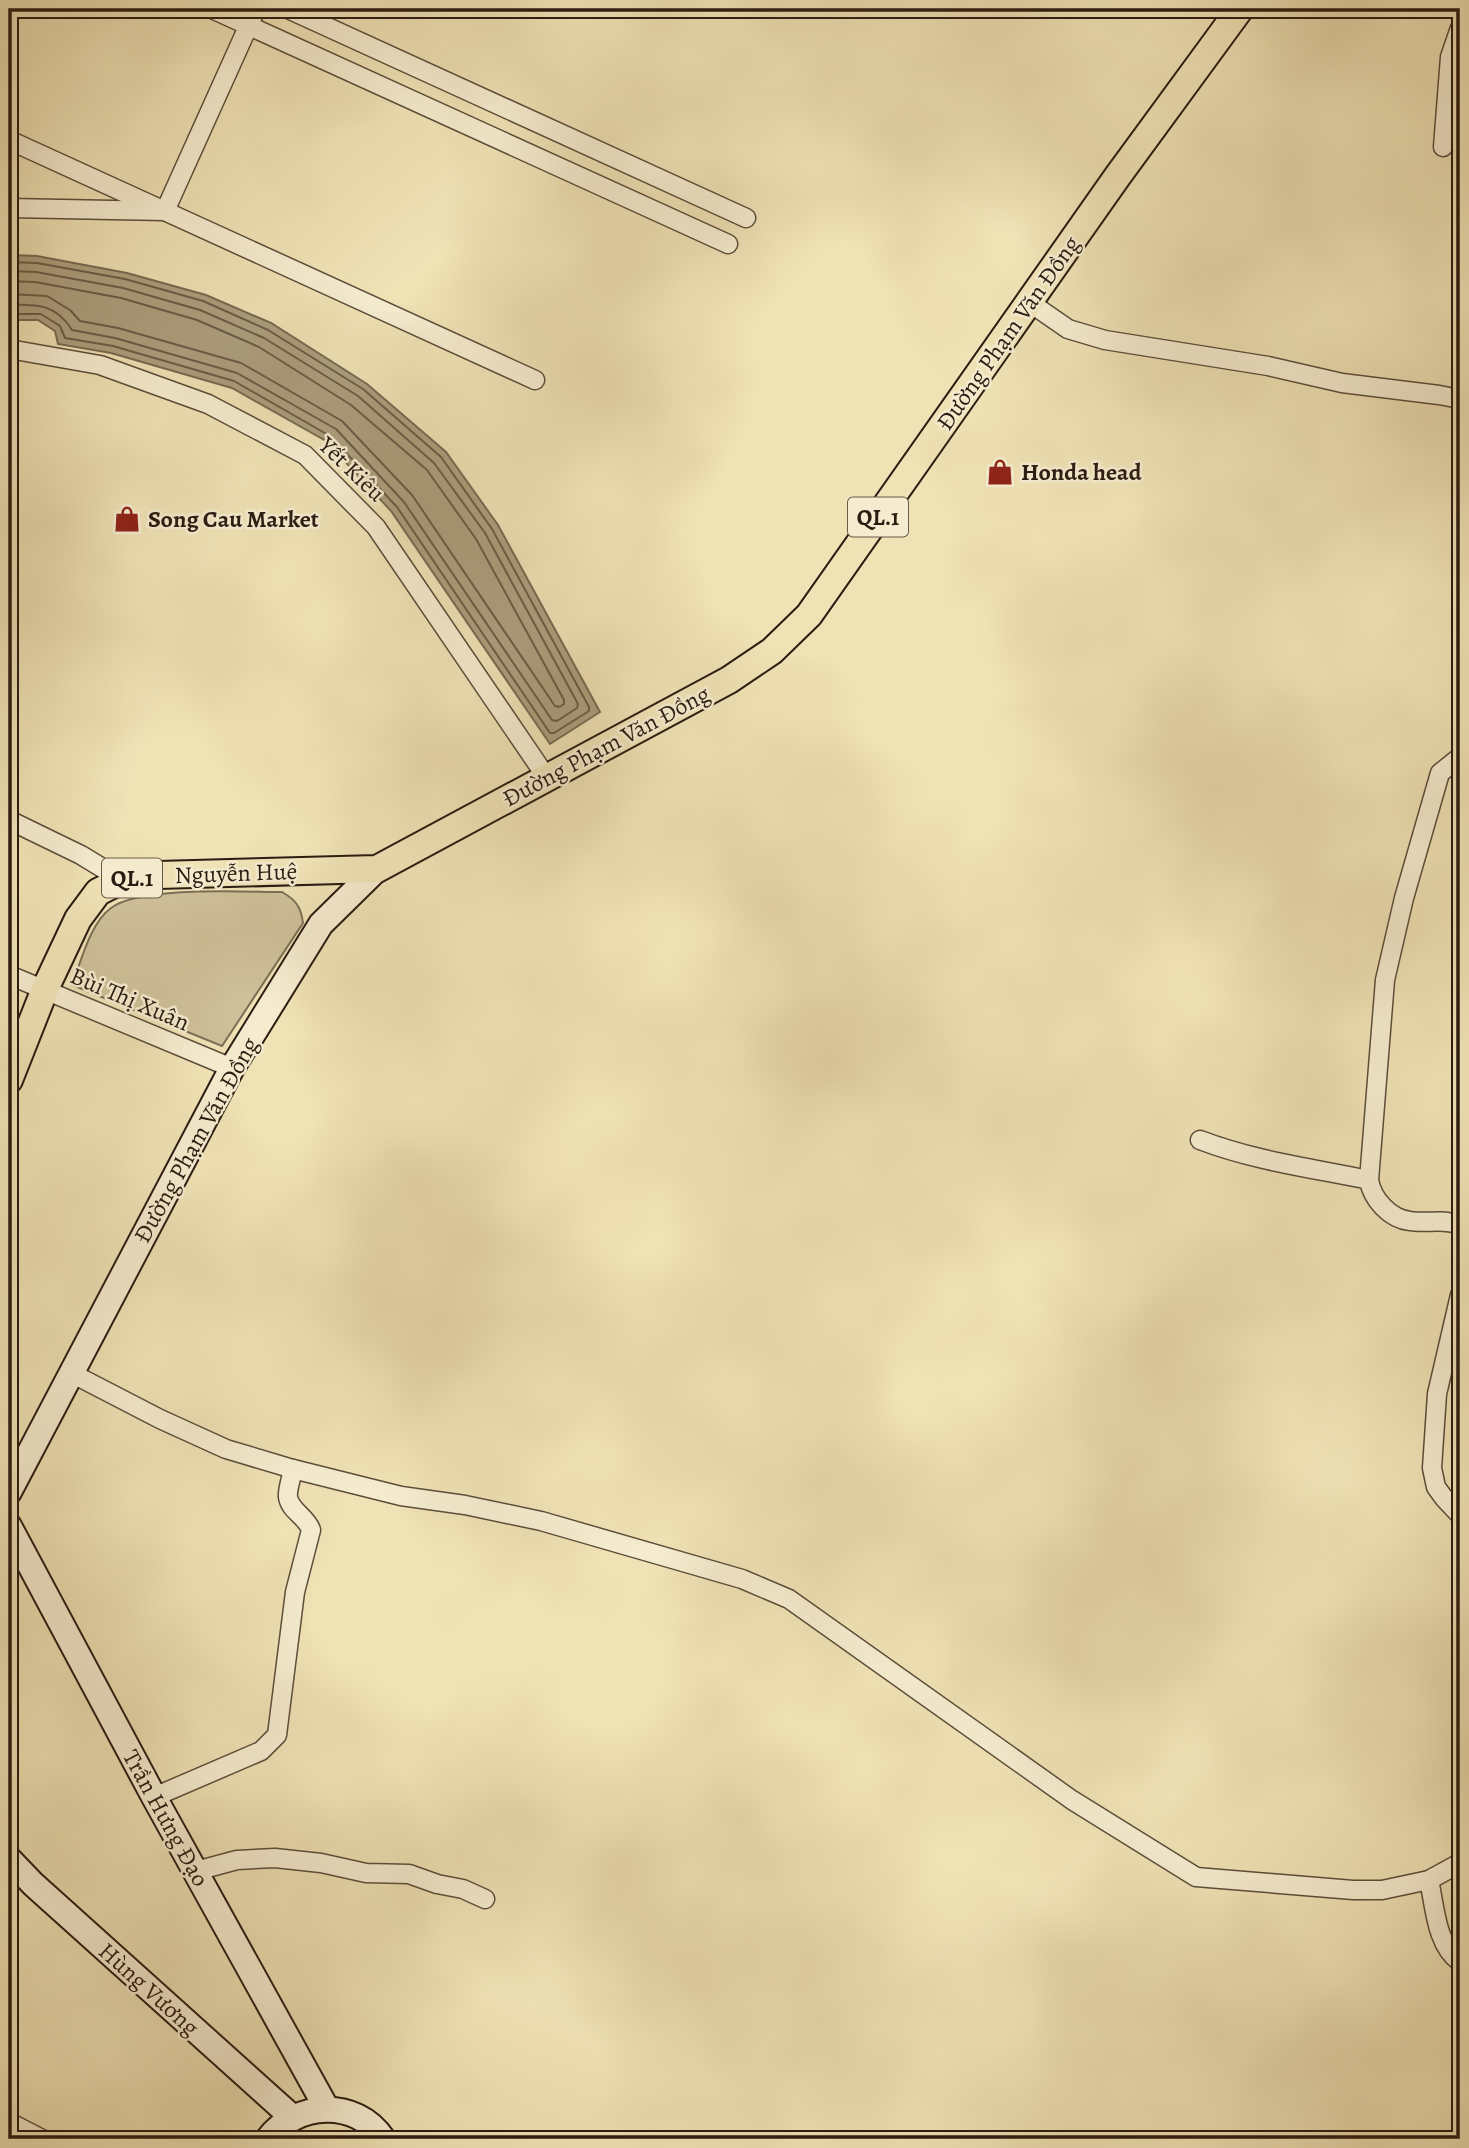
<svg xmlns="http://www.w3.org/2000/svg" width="1469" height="2148" viewBox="0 0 1469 2148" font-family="Alegreya,serif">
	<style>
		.green { fill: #cec099; stroke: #7c6e55; stroke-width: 2 }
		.water { fill: #ac9e7d; stroke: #786a52; stroke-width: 2 }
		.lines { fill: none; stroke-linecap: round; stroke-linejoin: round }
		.shore { stroke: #6c5c47; stroke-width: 2 }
		.street-casing { stroke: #5c4d3a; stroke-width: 21 }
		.secondary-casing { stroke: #2b1b11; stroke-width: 28 }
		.primary-casing { stroke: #2b1b11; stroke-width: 30 }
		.street { stroke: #f5eccf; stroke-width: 18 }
		.secondary { stroke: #f5eccf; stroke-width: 24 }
		.primary { stroke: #efe2b5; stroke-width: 26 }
		.labels { text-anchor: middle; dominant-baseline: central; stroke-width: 5; stroke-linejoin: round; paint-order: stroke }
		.shield { fill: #f5eccf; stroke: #685a4a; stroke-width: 2 }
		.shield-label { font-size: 23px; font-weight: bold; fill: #2b1b11 }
		.street-label { font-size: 24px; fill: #2b1b11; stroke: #f5eccf }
		.poi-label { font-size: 24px; font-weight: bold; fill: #2b1b11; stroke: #f5eccf; text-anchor: start }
	</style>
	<rect width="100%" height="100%" fill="#efe2b5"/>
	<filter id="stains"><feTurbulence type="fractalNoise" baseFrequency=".00286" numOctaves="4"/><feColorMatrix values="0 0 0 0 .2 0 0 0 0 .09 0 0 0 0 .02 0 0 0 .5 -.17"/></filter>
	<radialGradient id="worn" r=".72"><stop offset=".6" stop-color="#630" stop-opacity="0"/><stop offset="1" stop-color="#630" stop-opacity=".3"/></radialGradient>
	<g class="green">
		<path d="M282,892C296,900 301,907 303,923L222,1046L72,985C81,962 90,923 111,908C140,886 243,892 282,892Z"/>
		<path d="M330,2132L350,2139H298L314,2133Z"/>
	</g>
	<path class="water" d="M9,255L37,256L127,273L206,295L271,323L367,384L446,452L498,525L600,712L550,744L391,511L326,441L232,388L111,353L58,344L55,331L38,320H9Z"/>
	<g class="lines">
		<g class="shore">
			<path d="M9,262L37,263L125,279L203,301L268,330L363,389L441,457L492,529L589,707V711L554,733H550L397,507L330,436L234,381L113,346L65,338L60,326L41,314H9"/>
			<path d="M9,271L36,272L123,288L200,310L264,338L358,396L434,463L485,533L578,704L577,708L557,721L552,720L404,502L336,429L237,373L115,338L72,330C56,304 37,304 9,305"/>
			<path d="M9,281L35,282L121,298L197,320L259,347L351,405L427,470L476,539L564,700V704L559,707L555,706L412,495L342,421L241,363L118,328L80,321L70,310L47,296L9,294"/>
		</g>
		<g class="street-casing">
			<g id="street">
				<path d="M212,9L728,244"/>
				<path d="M288,9L746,218"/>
				<path d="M9,140L535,380"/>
				<path d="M1443,147L1450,57L1460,28"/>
				<path d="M9,208L165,211L256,9"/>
				<path d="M1029,302L1068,329L1105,340L1268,366L1342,383L1439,395L1460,399"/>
				<path d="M9,349L100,365L208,404L305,455L376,527L547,778"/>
				<path d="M1460,757L1440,773L1404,898L1385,980L1369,1180C1372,1199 1390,1219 1410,1221C1427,1224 1444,1218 1460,1225"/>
				<path d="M9,820L81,855L122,880"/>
				<path d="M9,975L232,1068"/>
				<path d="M1200,1140C1255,1161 1311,1168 1369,1180"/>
				<path d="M1460,1295L1437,1394L1432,1468L1436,1487L1444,1498L1460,1515"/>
				<path d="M71,1373L160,1419L226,1449L293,1469L401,1496L465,1505L541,1521L742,1579L789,1599L1072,1800L1196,1877L1353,1890H1382L1429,1880L1460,1863"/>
				<path d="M154,1797L261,1751L277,1735L295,1592L311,1530C307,1517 290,1511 288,1497C287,1489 292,1477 293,1469"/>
				<path d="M196,1871L237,1860L275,1858L321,1863L366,1873L409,1874L437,1884L463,1889L485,1899"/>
				<path d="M1429,1880C1435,1907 1436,1945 1460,1962"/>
				<path d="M9,2122L42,2139"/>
			</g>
		</g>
		<g class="secondary-casing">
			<g id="secondary">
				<path d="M9,1492L232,1068L321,924L377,869"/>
				<path d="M9,1526L154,1797L327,2109"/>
				<path d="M9,1859L33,1884L292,2117"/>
				<path d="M268,2139C296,2102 356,2098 383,2139"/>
			</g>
		</g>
		<g class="primary-casing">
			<path id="primary" d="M9,1080L45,989L78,919L98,892L122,880L158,875L377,869L729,680L772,651L809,615L1117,177L1240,9"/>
		</g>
		<use href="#street" class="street"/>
		<use href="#secondary" class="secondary"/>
		<use href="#primary" class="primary"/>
	</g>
	<defs>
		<g id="shop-bare" transform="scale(2.1)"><path d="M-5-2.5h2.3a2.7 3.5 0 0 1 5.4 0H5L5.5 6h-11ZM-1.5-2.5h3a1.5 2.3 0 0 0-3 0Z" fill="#8f2418" stroke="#f5eccf" stroke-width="2.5" paint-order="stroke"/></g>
	</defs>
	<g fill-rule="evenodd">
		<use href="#shop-bare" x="1000" y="472"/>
		<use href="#shop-bare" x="127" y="519"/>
	</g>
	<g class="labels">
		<g class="shield">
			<rect x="848" y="497.5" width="60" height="39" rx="5"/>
			<rect x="102" y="858.5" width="60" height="39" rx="5"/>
		</g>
		<g class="shield-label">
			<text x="878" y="517">QL.1</text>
			<text x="132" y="878">QL.1</text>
		</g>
		<g class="street-label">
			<text transform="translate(1008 333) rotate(-55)">Đường Phạm Văn Đồng</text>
			<text transform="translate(352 469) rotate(44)">Yết Kiêu</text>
			<text transform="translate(606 746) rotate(-28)">Đường Phạm Văn Đồng</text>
			<text transform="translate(236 873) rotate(-2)">Nguyễn Huệ</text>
			<text transform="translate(130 999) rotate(23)">Bùi Thị Xuân</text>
			<text transform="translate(196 1140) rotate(-61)">Đường Phạm Văn Đồng</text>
			<text transform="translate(166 1818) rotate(61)">Trần Hưng Đạo</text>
			<text transform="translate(149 1989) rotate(42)">Hùng Vương</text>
		</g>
		<g class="poi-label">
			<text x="1021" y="472">Honda head</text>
			<text x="148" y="519">Song Cau Market</text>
		</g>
	</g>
	<rect width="1469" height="2148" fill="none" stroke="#efe2b5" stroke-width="35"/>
	<rect x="10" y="10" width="1448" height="2127" fill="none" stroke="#2b1b11" stroke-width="3.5"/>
	<rect x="18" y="18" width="1434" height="2113" fill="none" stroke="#2b1b11" stroke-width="2"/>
	<rect width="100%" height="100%" filter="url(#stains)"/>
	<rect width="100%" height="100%" fill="url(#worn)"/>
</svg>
